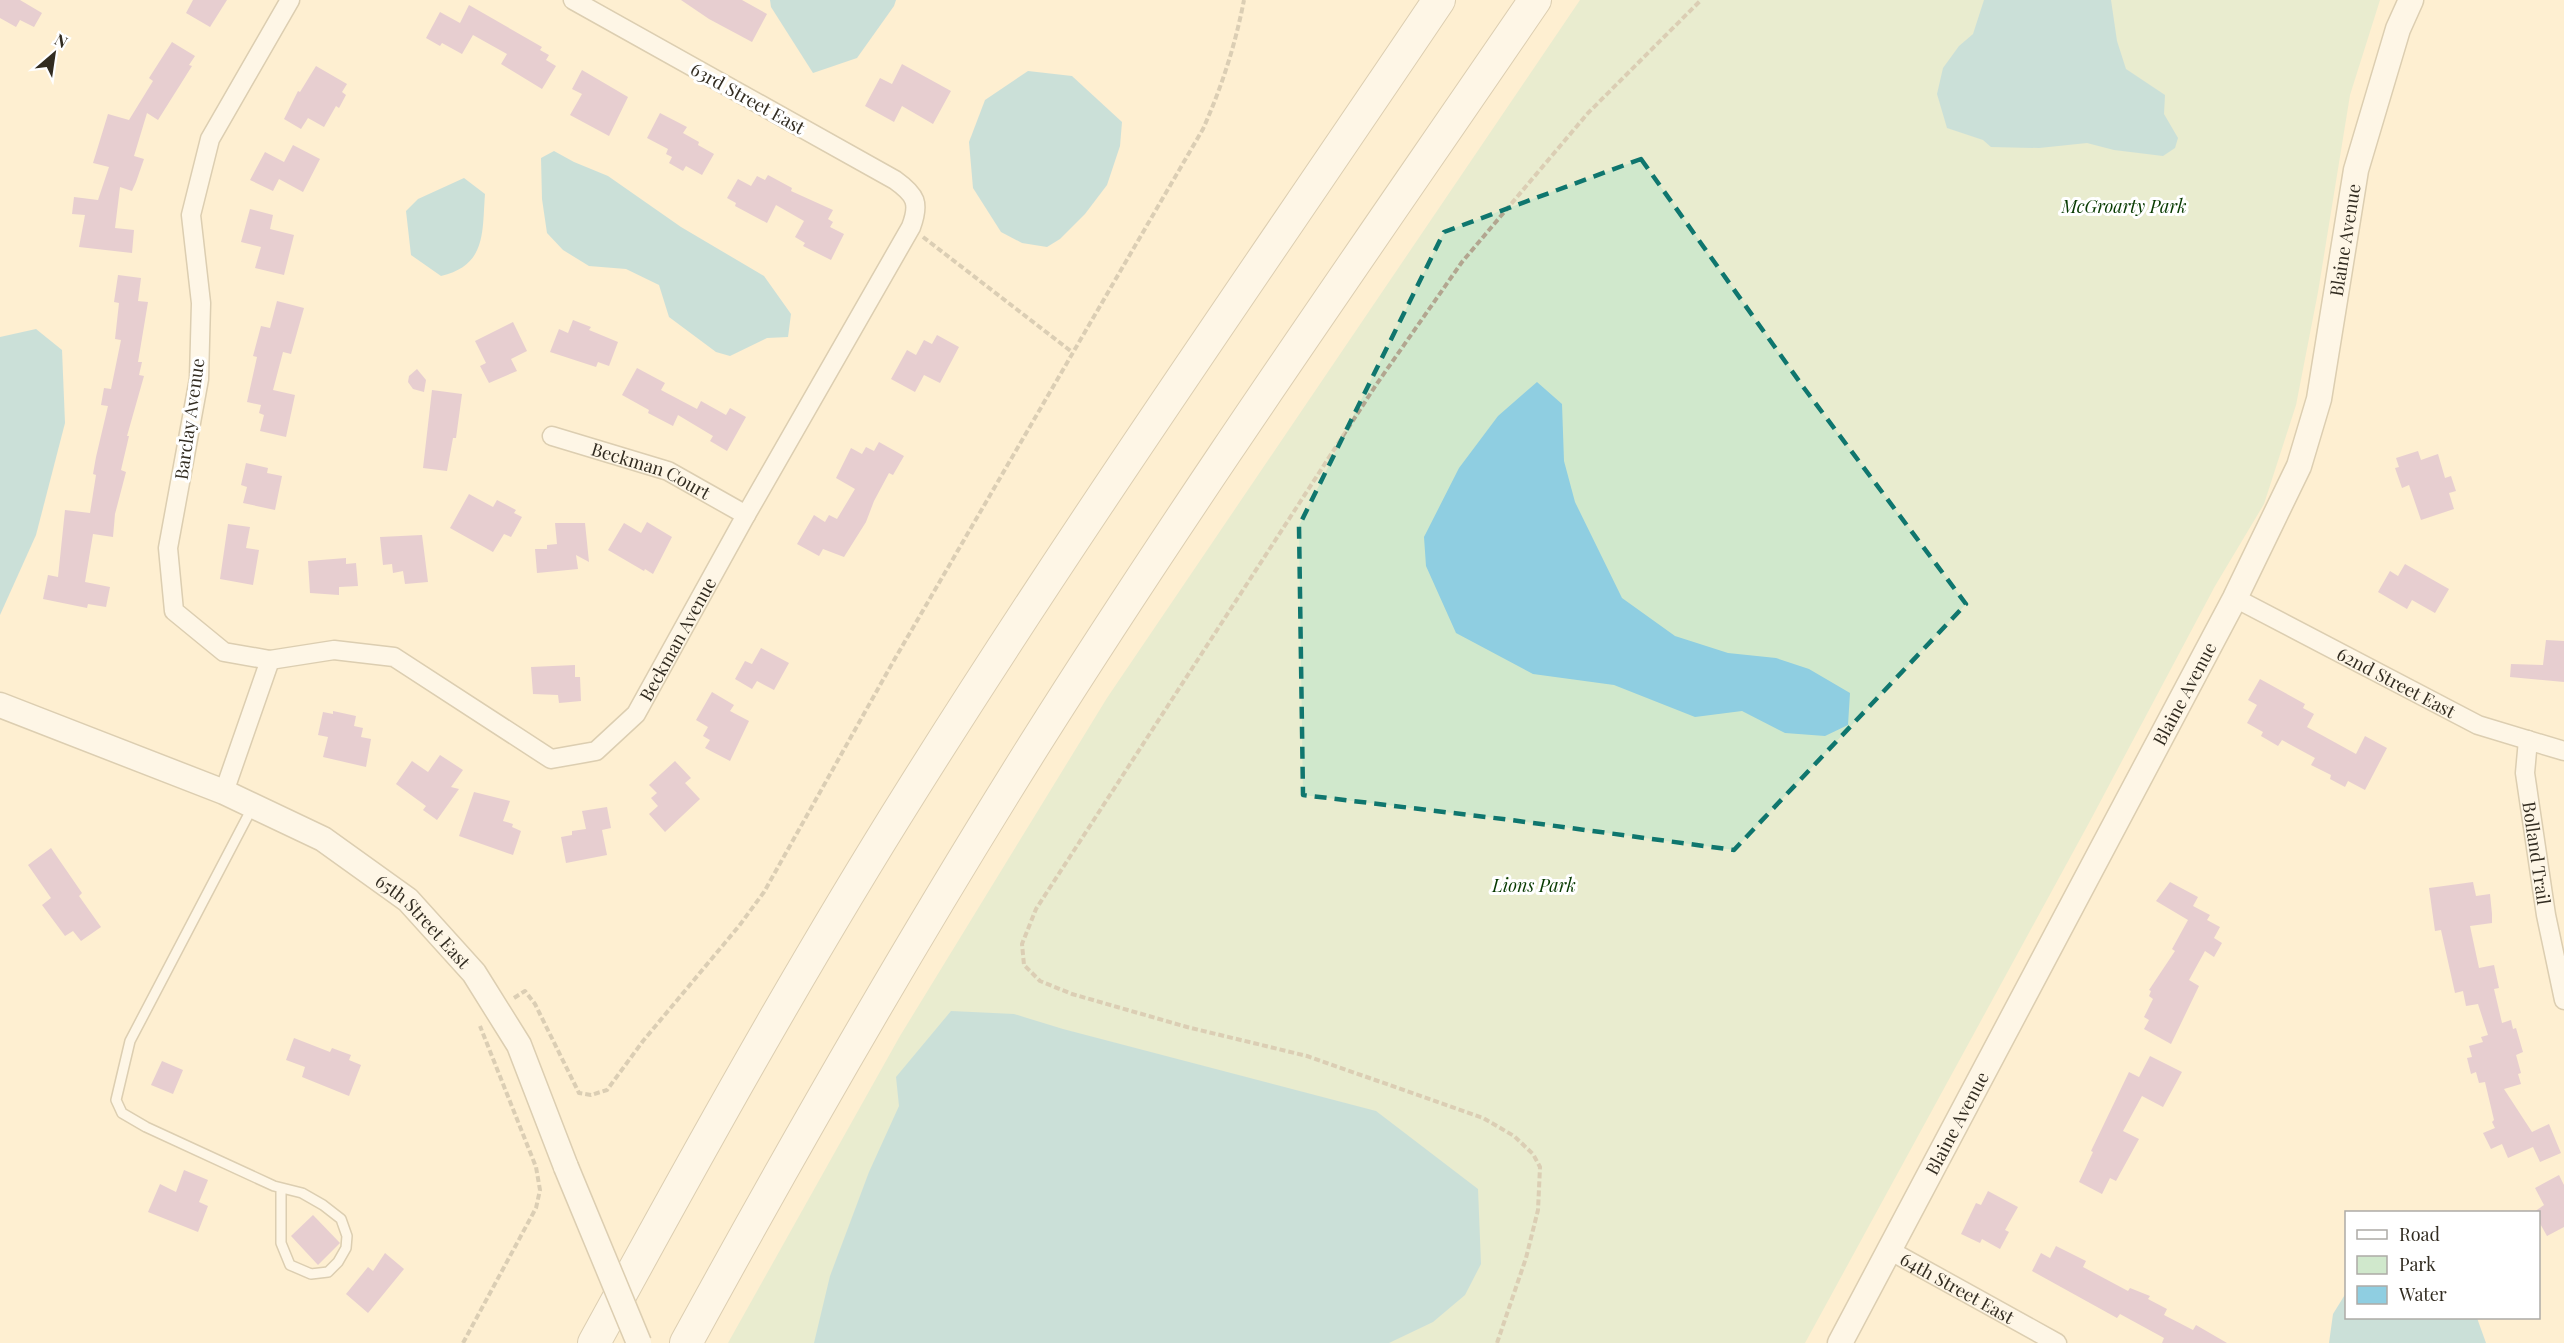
<svg xmlns="http://www.w3.org/2000/svg" width="2564" height="1343" viewBox="0 0 2564 1343" font-family="'Playfair Display',serif">
	<style>
		.green { fill: #d0e8cc }
		.water { fill: #8fcee1 }
		.building { fill: #cca7ce }
		.lines { fill: none; stroke-linecap: round; stroke-linejoin: round }
		.lane-casing { stroke: #b4a689; stroke-width: 12 }
		.street-casing { stroke: #b4a689; stroke-width: 21 }
		.secondary-casing { stroke: #b4a689; stroke-width: 27 }
		.highway-casing { stroke: #b4a689; stroke-width: 34 }
		.path { stroke: #b2a690; stroke-width: 4; stroke-dasharray: 6 3; stroke-linecap: butt }
		.lane { stroke: #fff; stroke-width: 9 }
		.street { stroke: #fff; stroke-width: 18 }
		.secondary { stroke: #fff; stroke-width: 24 }
		.highway { stroke: #fff; stroke-width: 32 }
		.secondary-bridge-casing { stroke: #b4a689; stroke-width: 27; stroke-linecap: butt }
		.secondary-bridge { stroke: #fff; stroke-width: 24 }
		.marked { fill: none; stroke: #0f766e; stroke-width: 4.5; stroke-dasharray: 12 8; stroke-linejoin: round }
		.labels { text-anchor: middle; dominant-baseline: central; stroke-width: 6; stroke-linejoin: round; paint-order: stroke }
		.street-label { font-size: 18px; fill: #322c21; stroke: #fff }
		.park-label { font-size: 18px; font-style: italic; fill: #073a01; stroke: #fff }
	</style>
	<rect width="100%" height="100%" fill="#feefd1"/>
	<path class="green" d="M1580,0H2380L2350,95L2318,292L2296,405L2264,504L2215,586L2090,821L1805,1343H728L900,1036L1107,698Z"/>
	<g class="water">
		<path d="M770,0H896L894,6L857,58L813,73L771,7Z"/>
		<path d="M1984,0H2111L2117,41L2126,69L2165,95L2164,114L2178,138L2175,148L2163,156L2114,150L2087,143L2039,148L1991,147L1983,140L1947,128L1937,94L1943,68L1959,46L1973,34Z"/>
		<path d="M1028,71L1072,76L1122,122L1120,146L1107,185L1085,214L1060,239L1047,247L1022,243L1001,232L973,188L969,142L985,100Z"/>
		<path d="M554,151L574,162L608,176L681,227L764,276L791,314L788,337L767,338L730,356L716,352L669,317L659,285L626,269L589,266L563,250L547,233L542,199L541,158Z"/>
		<path d="M464,178L485,194C482,232 487,265 441,276L411,255L406,211L418,199Z"/>
		<path d="M36,329L62,350L65,423L36,535L0,615V337Z"/>
		<path d="M1537,382L1562,404L1564,461L1575,502L1622,598L1675,636L1728,653L1776,658L1809,669L1850,693L1848,725L1825,736L1785,733L1742,711L1695,717L1614,685L1533,674L1456,633L1426,566L1424,537L1459,468L1498,416Z"/>
		<path d="M951,1011L1014,1014L1063,1029L1376,1111L1478,1189L1481,1264L1465,1295L1433,1322L1389,1343H814L830,1276L869,1172L899,1106L896,1077Z"/>
		<path d="M2346,1293V1318H2477L2486,1343H2329L2333,1314Z"/>
	</g>
	<g class="building">
		<path d="M0,0H20L42,13L34,27L20,20L16,27L0,18Z"/>
		<path d="M193,0H227L210,27L186,13Z"/>
		<path d="M681,0H742L767,14L752,42L709,19Z"/>
		<path d="M469,5L542,47L540,50L549,55L546,60L556,66L542,89L501,64L507,54L473,35L462,54L442,43L440,46L426,38L440,12L460,23Z"/>
		<path d="M172,42L195,56L189,65L192,66L158,120L147,113L134,156L144,159L136,182L132,191L120,187L115,228L134,230L132,253L79,247L85,215L72,214L74,197L98,200L109,167L93,163L108,114L129,120L153,81L149,78Z"/>
		<path d="M902,64L951,91L933,124L902,106L894,122L865,106L880,78L892,84Z"/>
		<path d="M316,66L347,84L342,92L346,95L339,108L336,106L324,127L308,118L301,129L284,119L298,91L300,92Z"/>
		<path d="M582,70L628,97L609,136L570,115L582,94L572,89Z"/>
		<path d="M660,113L687,127L683,133L699,142L698,145L714,154L702,175L686,166L683,171L669,163L672,157L666,154L668,149L647,138Z"/>
		<path d="M293,145L320,159L303,192L279,179L273,191L250,180L265,152L284,162Z"/>
		<path d="M768,175L792,188L791,191L833,210L828,219L833,222L830,227L844,234L831,260L803,246L805,243L795,237L804,221L776,205L767,223L735,206L736,203L727,198L738,179L751,186L757,176L765,180Z"/>
		<path d="M250,209L273,215L270,229L294,235L284,275L255,268L261,247L241,242Z"/>
		<path d="M118,275L141,278L138,301L148,302L138,362H142L139,375L144,376L127,436H129L121,470L126,472L115,514L113,537L93,534L85,582L110,587L106,607L88,604L87,608L43,599L48,575L58,577L65,510L90,513L96,475L93,474L96,457L108,406L101,405L104,388L111,389L121,340L115,339L119,303L114,302Z"/>
		<path d="M277,301L304,308L291,354L283,352L273,390L295,395L286,437L260,431L264,415L259,413L261,405L247,402L257,357L253,356L261,326L270,328Z"/>
		<path d="M573,320L591,327L589,330L618,342L609,366L598,362L596,367L550,352L559,329L568,333Z"/>
		<path d="M513,322L527,351L511,359L517,371L489,383L480,366L486,363L475,341Z"/>
		<path d="M937,335L959,347L940,383L924,375L915,392L891,379L907,350L916,355L924,340L932,344Z"/>
		<path d="M637,368L665,383L661,390L697,409L701,401L726,415L730,408L746,417L727,451L710,441L713,436L678,415L673,426L648,413L649,410L622,395Z"/>
		<path d="M417,369L426,380L424,392L413,389L408,382L409,376Z"/>
		<path d="M432,390L462,394L456,438H453L447,471L423,468Z"/>
		<path d="M879,442L904,456L893,475L889,473L874,501L866,522L844,557L823,549L819,556L797,544L814,515L825,522L829,515L837,519L855,489L836,478L851,448L862,454L866,447L874,451Z"/>
		<path d="M2418,451L2421,460L2438,454L2445,478L2451,476L2456,491L2449,493L2454,509L2421,520L2409,485L2402,488L2395,468L2399,467L2396,458Z"/>
		<path d="M246,463L268,468L267,473L282,476L275,510L243,503L247,487L241,485Z"/>
		<path d="M469,494L493,507L497,500L516,510L514,513L522,517L511,537L504,534L493,552L450,528Z"/>
		<path d="M647,522L672,537L653,574L645,569L644,571L608,550L624,523L641,533Z"/>
		<path d="M555,523H585L589,562L576,555L578,569L537,573L535,549H547V545L557,544Z"/>
		<path d="M228,524L250,527L246,548L259,550L253,585L220,579Z"/>
		<path d="M422,535L428,582L405,584L403,571L393,573L392,564L383,565L380,537Z"/>
		<path d="M346,558V564L356,563L358,586L339,587V595L310,593L308,561Z"/>
		<path d="M2405,564L2449,589L2435,613L2412,600L2407,609L2378,592L2390,571L2398,576Z"/>
		<path d="M2546,640L2564,641V682L2510,677L2511,664L2543,665Z"/>
		<path d="M761,648L789,663L774,690L757,681L752,689L735,679L745,661L752,664Z"/>
		<path d="M575,665V677H580L581,701L559,703L558,695L533,694L531,667Z"/>
		<path d="M2260,679L2305,704L2303,708L2314,714L2307,727L2356,754L2365,736L2387,748L2365,790L2348,781L2345,787L2330,779L2331,775L2311,765L2315,758L2282,740L2278,746L2261,736L2263,732L2247,723L2257,705L2248,700Z"/>
		<path d="M712,692L734,705L730,711L749,721L730,761L705,748L710,740L703,736L708,727L696,720Z"/>
		<path d="M333,711L356,716L354,726L363,728L361,737L371,739L366,767L323,757L328,737L318,735L323,712L333,714Z"/>
		<path d="M440,755L463,770L451,787L459,789L437,820L423,810L426,806L396,784L412,761L428,772Z"/>
		<path d="M675,761L691,778L685,783L700,799L665,832L649,814L658,806L651,798L657,793L649,785Z"/>
		<path d="M474,792L510,801L503,821L513,824L512,827L521,831L513,855L459,836Z"/>
		<path d="M607,807L611,828L602,830L607,855L566,863L561,837L572,835V831L586,829L582,811Z"/>
		<path d="M51,848L82,893L79,896L101,927L81,941L73,931L65,936L42,905L51,898L28,865Z"/>
		<path d="M2170,882L2198,897L2193,906L2210,915L2207,920L2220,927L2214,938L2222,943L2214,957L2205,951L2189,980L2199,986L2171,1044L2144,1029L2149,1020L2144,1017L2153,999L2149,996L2151,991L2149,990L2175,951L2172,949L2188,920L2156,901Z"/>
		<path d="M2473,882L2476,896L2490,894L2492,914V923L2470,926L2479,968L2494,965L2499,988L2494,989L2502,1023L2511,1020L2513,1029L2516,1028L2523,1052L2516,1055L2521,1073L2518,1074L2521,1084L2504,1089L2532,1132L2549,1124L2561,1153L2540,1162L2533,1147L2508,1158L2502,1144L2491,1149L2483,1133L2495,1128L2492,1122L2494,1120L2485,1082L2479,1083L2476,1072L2471,1074L2467,1058L2472,1057L2469,1046L2483,1042L2481,1037L2488,1035L2478,1004L2466,1006L2463,991L2455,993L2441,930L2435,931L2429,888Z"/>
		<path d="M294,1038L330,1052L332,1048L351,1055L349,1060L361,1065L349,1096L302,1077L305,1067L286,1060Z"/>
		<path d="M2150,1056L2182,1072L2163,1107L2142,1096L2123,1131L2139,1139L2116,1181L2110,1178L2102,1194L2079,1182L2093,1152L2091,1151L2129,1072L2139,1077Z"/>
		<path d="M162,1061L183,1070L173,1094L151,1085Z"/>
		<path d="M184,1170L208,1180L199,1202L208,1206L198,1232L148,1212L160,1184L176,1192Z"/>
		<path d="M2559,1175L2564,1185V1227L2547,1236L2538,1220V1212H2534L2544,1205L2535,1188Z"/>
		<path d="M1988,1191L2018,1207L2005,1230L2009,1232L2000,1249L1982,1239L1980,1243L1961,1234L1976,1203L1981,1205Z"/>
		<path d="M313,1215L340,1243L318,1265L291,1236Z"/>
		<path d="M2056,1246L2086,1261L2083,1267L2128,1291L2130,1288L2150,1296L2148,1299L2167,1309L2164,1315L2193,1330L2196,1325L2227,1343H2162L2164,1338L2120,1314L2117,1318L2032,1271L2041,1253L2050,1258Z"/>
		<path d="M385,1253L404,1269L368,1313L346,1294L368,1267L373,1271Z"/>
	</g>
	<g class="lines">
		<g class="lane-casing">
			<path id="lane" d="M252,808L130,1041L116,1100L122,1113L146,1127L274,1186L302,1193L323,1205L341,1219L347,1236L346,1248L338,1262L328,1272L311,1274L290,1265L281,1243V1188"/>
		</g>
		<g class="street-casing">
			<g id="street">
				<path id="s1" d="M290,0L210,139L191,215L201,303L199,379L168,548L174,611L224,652L270,660L334,650L394,657L551,759L596,751L636,714L746,515L911,227C920,203 916,195 895,180L573,0"/>
				<path id="s2" d="M552,436L668,471L746,515"/>
				<path id="s3" d="M2235,598L2478,725L2564,751"/>
				<path id="s4" d="M2528,740L2525,773L2546,915L2564,1000"/>
				<path d="M224,792L270,660"/>
				<path id="s5" d="M1889,1250L2057,1343"/>
			</g>
		</g>
		<g class="secondary-casing">
			<g id="secondary">
				<path id="s6" d="M0,705L224,792L323,839L408,900L474,973L519,1045L566,1167"/>
				<path id="s7" d="M1840,1343L2235,598L2299,466L2319,399L2356,170L2398,29L2411,0"/>
			</g>
		</g>
		<g class="highway-casing">
			<g id="highway">
				<path d="M594,1343C696,1156 799,970 912,790C1080,522 1262,263 1439,0"/>
				<path d="M686,1343C797,1140 913,938 1036,742C1195,490 1367,246 1535,0"/>
			</g>
		</g>
		<g class="path">
			<path d="M923,237L1072,352"/>
			<path d="M514,998L525,991L535,1004L579,1093L591,1095L607,1090L643,1041L739,926L764,892L893,662L1203,129C1222,86 1235,46 1244,0"/>
			<path d="M463,1343L536,1208L540,1190L536,1167L480,1026"/>
			<path d="M1497,1343L1526,1258L1538,1210L1540,1167L1533,1154L1514,1136L1483,1118L1307,1056L1187,1027L1072,994L1040,981L1024,965L1022,944L1036,909L1376,385L1462,262L1588,113L1701,0"/>
		</g>
		<use href="#lane" class="lane"/>
		<use href="#street" class="street"/>
		<use href="#secondary" class="secondary"/>
		<use href="#highway" class="highway"/>
		<g class="secondary-bridge-casing">
			<path id="secondary-bridge" d="M566,1167L639,1343"/>
		</g>
		<use href="#secondary-bridge" class="secondary-bridge"/>
	</g>
	<path d="M0 0H2564V1343H0ZM1641,159L1804,388L1966,604L1734,850L1511,820L1303,795L1299,526L1444,232Z" fill="#feefd1" fill-opacity=".55" fill-rule="evenodd"/>
	<path class="marked" d="M1641,159L1804,388L1966,604L1734,850L1511,820L1303,795L1299,526L1444,232Z"/>
	<g class="labels">
		<g class="street-label">
			<text transform="translate(748 98) rotate(29)">63rd Street East</text>
			<text stroke="none"><textPath href="#s7" startOffset="1221">Blaine Avenue</textPath></text>
			<text transform="translate(189 419) rotate(-82)">Barclay Avenue</text>
			<text stroke="none"><textPath href="#s2" startOffset="105">Beckman Court</textPath></text>
			<text stroke="none"><textPath href="#s1" startOffset="1248">Beckman Avenue</textPath></text>
			<text stroke="none"><textPath href="#s3" startOffset="182">62nd Street East</textPath></text>
			<text stroke="none"><textPath href="#s7" startOffset="735">Blaine Avenue</textPath></text>
			<text stroke="none"><textPath href="#s4" startOffset="114">Bolland Trail</textPath></text>
			<text stroke="none"><textPath href="#s6" startOffset="480">65th Street East</textPath></text>
			<text stroke="none"><textPath href="#s7" startOffset="249">Blaine Avenue</textPath></text>
			<text stroke="none"><textPath href="#s5" startOffset="78">64th Street East</textPath></text>
		</g>
		<g class="park-label">
			<text x="2124" y="206">McGroarty Park</text>
			<text x="1534" y="885">Lions Park</text>
		</g>
	</g>
	<rect x="2345" y="1211" width="195" height="108" fill="#ffffff" stroke="#adaba6" stroke-width="1.5"/>
	<rect x="2357" y="1230" width="30" height="9" fill="#ffffff" stroke="#adaba6" stroke-width="1.5"/>
	<text x="2399" y="1241" font-size="18" fill="#322c21">Road</text>
	<rect x="2357" y="1256" width="30" height="18" fill="#d0e8cc" stroke="#adaba6" stroke-width="1.5"/>
	<text x="2399" y="1271" font-size="18" fill="#322c21">Park</text>
	<rect x="2357" y="1286" width="30" height="18" fill="#8fcee1" stroke="#adaba6" stroke-width="1.5"/>
	<text x="2399" y="1301" font-size="18" fill="#322c21">Water</text>
	<g transform="translate(54 54) rotate(29)" stroke="#ffffff" stroke-width="4.5" paint-order="stroke">
	<path d="M0-4.5L10 22L0 15L-10 22Z" fill="#322c21"/>
	<text y="-9" font-size="16" font-weight="bold" text-anchor="middle" fill="#322c21">N</text>
	</g>
</svg>
